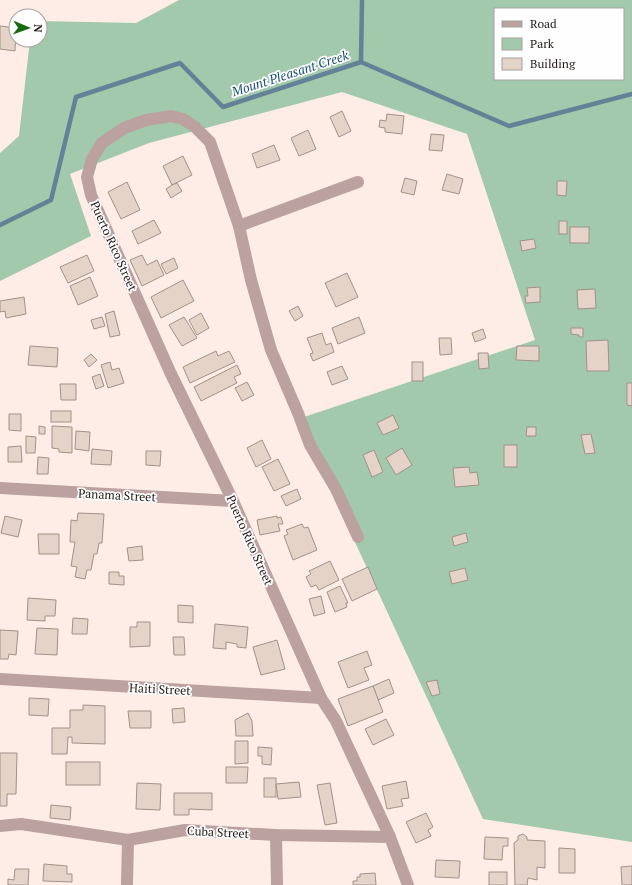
<svg xmlns="http://www.w3.org/2000/svg" width="632" height="885" viewBox="0 0 632 885" font-family="'PT Serif',serif">
	<style>
		.green { fill: #a2c9ab; fill-rule: evenodd }
		.lines { fill: none; stroke-linecap: round; stroke-linejoin: round }
		.stream { stroke: #638197; stroke-width: 4.5 }
		.building { fill: #e5d3c8; stroke: #a19187 }
		.street { stroke: #bba1a0; stroke-width: 12 }
		.labels { text-anchor: middle; dominant-baseline: central; stroke-width: 3.5; stroke-linejoin: round; paint-order: stroke }
		.street-label { font-size: 12px; fill: #201916; stroke: #fefefe }
		.water-label { font-size: 13px; font-style: italic; fill: #194e6f; stroke: #fefefe }
	</style>
	<rect width="100%" height="100%" fill="#fdede6"/>
	<path class="green" d="M179,0H632V842L483,819L298,419L535,340L467,134L342,92L149,143L70,174L91,236L0,281V153L19,136L30,40H40V21L136,23ZM495,9H623V79H495Z"/>
	<g class="lines">
		<g class="stream">
			<path d="M361,62L362,0"/>
			<path d="M0,225L51,200L76,97L180,63L223,107L361,62L509,126L632,94"/>
		</g>
	</g>
	<g class="building">
		<path d="M0,26L16,28L15,51L0,49Z"/>
		<path d="M342,111L351,131L339,137L330,117Z"/>
		<path d="M387,114L404,116L402,134L385,132V128L379,127L380,120L386,121Z"/>
		<path d="M308,130L316,149L299,156L291,138Z"/>
		<path d="M431,134L444,135L442,151L429,150Z"/>
		<path d="M274,145L280,160L257,168L252,154Z"/>
		<path d="M183,156L192,175L172,185L163,166Z"/>
		<path d="M447,174L463,179L459,194L442,190Z"/>
		<path d="M405,178L417,181L414,195L401,192Z"/>
		<path d="M557,181H567L566,196L557,195Z"/>
		<path d="M127,182L140,210L121,219L108,192Z"/>
		<path d="M177,183L182,191L171,198L166,189L172,185Z"/>
		<path d="M154,220L161,233L138,244L132,231Z"/>
		<rect x="559" y="221" width="8" height="13"/>
		<rect x="570" y="227" width="19" height="16"/>
		<path d="M534,239L536,248L522,251L520,241Z"/>
		<path d="M87,255L94,271L68,283L60,267Z"/>
		<path d="M142,255L147,265L157,260L164,275L142,286L130,260Z"/>
		<path d="M174,258L178,268L166,274L161,264Z"/>
		<path d="M347,273L358,297L336,307L325,283Z"/>
		<path d="M90,277L98,296L78,305L70,286Z"/>
		<path d="M183,280L194,301L161,318L151,297Z"/>
		<path d="M540,287V302L526,303L525,296H528L527,288Z"/>
		<path d="M595,289L596,308L578,309L577,290Z"/>
		<path d="M24,297L26,314L6,318L5,311L0,312V301Z"/>
		<path d="M298,306L303,316L295,321L289,311Z"/>
		<path d="M114,311L120,335L110,337L105,314Z"/>
		<path d="M201,313L209,328L197,335L189,320Z"/>
		<path d="M102,317L105,326L94,329L91,320Z"/>
		<path d="M184,317L197,338L182,346L169,325Z"/>
		<path d="M359,317L365,333L338,344L332,328Z"/>
		<path d="M571,328H583V337H579V335L571,334Z"/>
		<path d="M483,329L486,338L475,342L472,333Z"/>
		<path d="M322,333L326,345L331,343L334,352L313,361L310,354L313,353L307,338Z"/>
		<path d="M439,338H451L452,354L440,355Z"/>
		<path d="M608,340L609,371H587L586,341Z"/>
		<path d="M30,346L58,348L57,367L28,365Z"/>
		<path d="M517,346H539V361L516,360Z"/>
		<path d="M216,351L218,356L229,351L235,362L190,383L183,367Z"/>
		<path d="M478,353H488L489,368L479,369Z"/>
		<path d="M91,354L97,360L89,367L84,360Z"/>
		<path d="M110,362L112,370L119,368L124,383L108,388L101,365Z"/>
		<rect x="412" y="362" width="11" height="19"/>
		<path d="M237,365L241,374L234,377L237,383L201,401L194,387Z"/>
		<path d="M342,366L348,379L332,385L327,372Z"/>
		<path d="M100,374L104,386L96,389L92,377Z"/>
		<path d="M247,382L254,395L242,401L235,388Z"/>
		<path d="M627,383H632V406L627,405Z"/>
		<path d="M60,384H76V400H61Z"/>
		<rect x="51" y="411" width="20" height="11"/>
		<path d="M9,414H21V431L9,430Z"/>
		<path d="M393,415L399,428L383,435L377,423Z"/>
		<path d="M39,426L45,427V434H39Z"/>
		<path d="M52,426L72,427V453L59,452V449L52,448Z"/>
		<path d="M527,427H536V436H526Z"/>
		<path d="M76,431L90,432L89,451L75,449Z"/>
		<path d="M591,434L595,453L585,454L581,435Z"/>
		<path d="M26,436L36,437L35,453H26Z"/>
		<path d="M262,440L271,459L256,467L247,448Z"/>
		<rect x="504" y="445" width="13" height="22"/>
		<path d="M21,446L22,462H8V447Z"/>
		<path d="M402,448L412,465L396,475L386,458Z"/>
		<path d="M92,449L112,451L111,465L91,464Z"/>
		<path d="M374,450L383,472L372,477L363,455Z"/>
		<path d="M146,451H161L160,466L146,465Z"/>
		<path d="M38,457L49,458L48,474H37Z"/>
		<path d="M278,459L290,484L274,491L262,467Z"/>
		<path d="M469,467L470,473L477,472L479,485L455,487L453,468Z"/>
		<path d="M297,489L301,499L286,506L281,496Z"/>
		<path d="M78,513L104,514L102,543H99L97,554H94L91,570H87L85,579L75,577L77,567L71,566L75,542H70L71,520L77,521Z"/>
		<path d="M5,516L22,520L18,537L1,533Z"/>
		<path d="M277,516V518L281,517L283,524H278L280,531L260,535L257,520Z"/>
		<path d="M302,524L304,528L308,527L317,550L293,560L284,536L288,534L286,530Z"/>
		<path d="M466,533L468,542L454,546L452,537Z"/>
		<path d="M38,534H59V554H39Z"/>
		<path d="M142,546L143,560L129,561L127,548Z"/>
		<path d="M330,561L339,580L319,590L316,585L311,587L306,577L311,574L309,571Z"/>
		<path d="M368,567L377,589L352,601L342,579Z"/>
		<path d="M465,568L468,580L452,584L449,572Z"/>
		<path d="M109,572H119V576H124V585L109,584Z"/>
		<path d="M340,586L348,603H346L347,607L335,612L327,592Z"/>
		<path d="M321,596L325,613L314,616L309,599Z"/>
		<path d="M28,598L56,600L55,616H45V621L27,620Z"/>
		<path d="M178,605L193,606V623L178,622Z"/>
		<path d="M73,618L88,619L87,634H72Z"/>
		<path d="M137,622H150V646L130,647V627H137Z"/>
		<path d="M215,624L248,627L246,648L237,647V644L226,642V649L213,648Z"/>
		<path d="M37,628L58,629L57,655L35,654Z"/>
		<path d="M0,630L18,631L16,655L9,654L8,659H0Z"/>
		<path d="M173,637H184L185,655H174Z"/>
		<path d="M277,640L285,669L261,675L253,647Z"/>
		<path d="M367,651L372,665L364,668L369,680L348,688L338,662Z"/>
		<path d="M389,679L394,693L378,700L373,686Z"/>
		<path d="M437,680L440,694L432,696L426,682Z"/>
		<path d="M373,686L383,712L348,726L338,699Z"/>
		<path d="M29,698L49,699L48,716L29,715Z"/>
		<path d="M83,705L105,706V744L72,743V737H68L67,754H52V728H70V710H83Z"/>
		<path d="M184,708L185,722L173,723L172,709Z"/>
		<path d="M128,711H151V728H130Z"/>
		<path d="M248,713L252,721L253,736H236L235,720Z"/>
		<path d="M386,719L394,735L373,745L365,729Z"/>
		<path d="M235,741H248V763L235,764Z"/>
		<path d="M258,747L272,748L271,765L262,764V756H258Z"/>
		<path d="M0,753H17L16,794H7V806H0Z"/>
		<rect x="66" y="762" width="34" height="23"/>
		<path d="M226,767H248L247,783H226Z"/>
		<rect x="264" y="778" width="12" height="19"/>
		<path d="M406,781L409,798L401,799L403,806L387,809L382,786Z"/>
		<path d="M299,782L301,797L278,799L276,784Z"/>
		<path d="M137,783L161,784L160,810L136,809Z"/>
		<path d="M330,783L337,823L325,825L317,785Z"/>
		<path d="M174,793H212V810L189,809V815H174Z"/>
		<path d="M51,805L71,807L70,820L50,818Z"/>
		<path d="M426,813L433,827L428,830L431,836L416,843L406,822Z"/>
		<path d="M523,834L527,837V840L545,841V868L537,867V880L528,878L527,885H515L514,843L518,840V836Z"/>
		<path d="M485,837L508,838V846H503L502,860L484,859Z"/>
		<path d="M559,848L575,849V873H559Z"/>
		<path d="M436,860L460,861L459,878L435,877Z"/>
		<path d="M44,864L67,866V874H72V882L43,881Z"/>
		<path d="M632,866V885H622L621,867Z"/>
		<path d="M15,869H29L28,885H8V879L14,880Z"/>
		<rect x="489" y="872" width="18" height="13"/>
		<path d="M375,873L376,885H353V881H357V877H360V874Z"/>
	</g>
	<g class="lines">
		<g class="street">
			<path d="M239,226L358,182"/>
			<path d="M0,488L233,501"/>
			<path d="M358,537L336,489L310,445L298,413L271,350L251,280L239,226L210,142L195,127L183,119L171,116L146,120L124,128L102,143L92,159L87,177L91,195L171,374L233,501L321,698L336,721L390,837L408,885"/>
			<path d="M0,679L321,698"/>
			<path d="M0,826L21,824L128,840L185,830L276,835L390,837"/>
			<path d="M276,835L277,885"/>
			<path d="M127,885L128,840"/>
		</g>
	</g>
	<g class="labels">
		<g class="street-label">
			<text transform="translate(114 246) rotate(66)">Puerto Rico Street</text>
			<text transform="translate(117 495) rotate(3)">Panama Street</text>
			<text transform="translate(250 540) rotate(66)">Puerto Rico Street</text>
			<text transform="translate(160 689) rotate(3)">Haiti Street</text>
			<text transform="translate(218 832) rotate(3)">Cuba Street</text>
		</g>
		<g class="water-label">
			<text transform="translate(290 73) rotate(-18)">Mount Pleasant Creek</text>
		</g>
	</g>
	<rect x="494" y="8" width="130" height="72" fill="#fefefe" stroke="#a5a2a1"/>
	<rect x="502" y="21" width="20" height="6" fill="#bba1a0" stroke="#a5a2a1"/>
	<text x="530" y="28" font-size="12" fill="#201916">Road</text>
	<rect x="502" y="38" width="20" height="12" fill="#a2c9ab" stroke="#a5a2a1"/>
	<text x="530" y="48" font-size="12" fill="#201916">Park</text>
	<rect x="502" y="58" width="20" height="12" fill="#e5d3c8" stroke="#a5a2a1"/>
	<text x="530" y="68" font-size="12" fill="#201916">Building</text>
	<g transform="translate(28 28) rotate(92)"><circle r="19" fill="#fefefe" stroke="#a5a2a1"/>
	<path d="M0-3L7 15L0 10L-7 15Z" fill="#16690c"/>
	<text y="-6" font-size="11" font-weight="bold" text-anchor="middle" fill="#201916">N</text>
	</g>
</svg>
